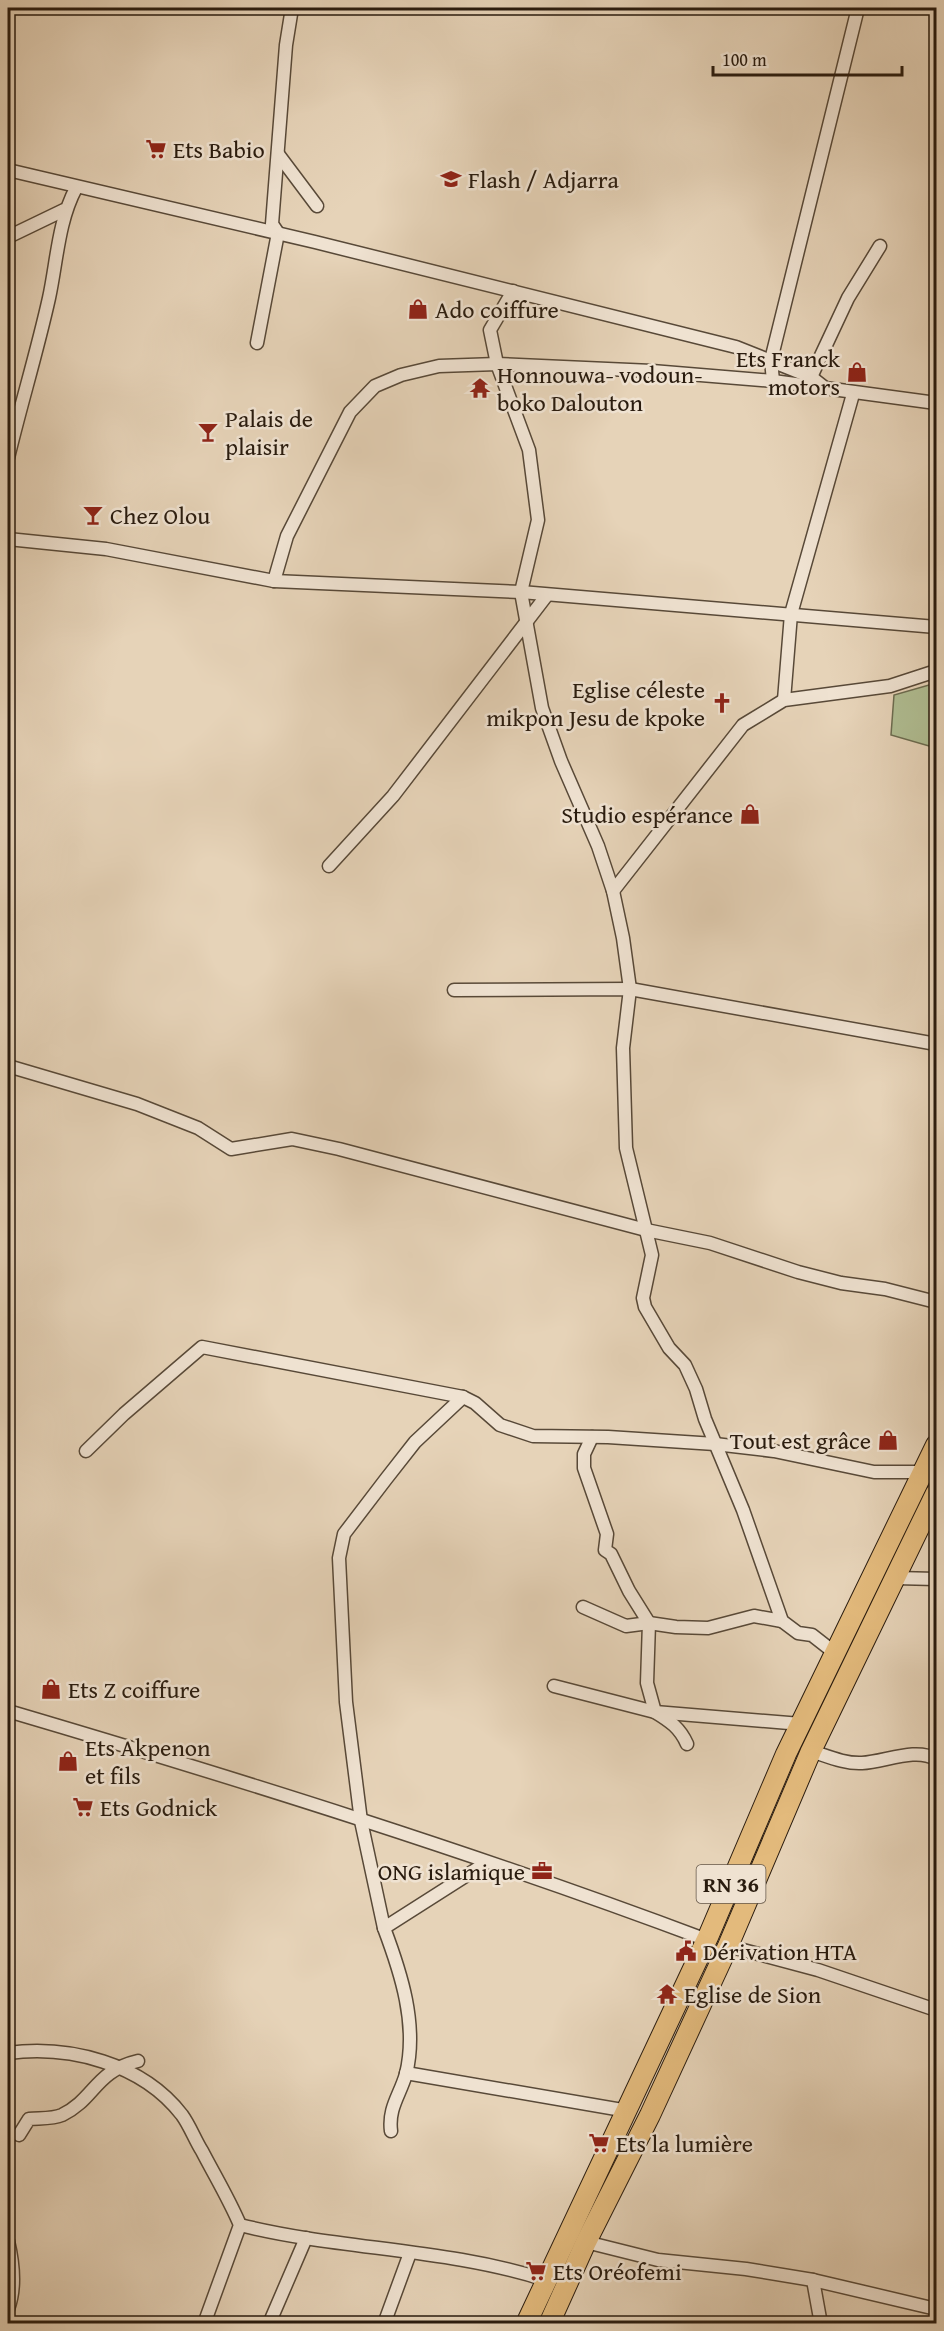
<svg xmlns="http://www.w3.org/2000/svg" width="944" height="2331" viewBox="0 0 944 2331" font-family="'Gentium Book Plus',serif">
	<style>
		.green { fill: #b0be93; stroke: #6c6c50; stroke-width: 1.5 }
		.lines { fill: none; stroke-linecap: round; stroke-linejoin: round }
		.street-casing { stroke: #584938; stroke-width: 15 }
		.primary-casing { stroke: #291b0e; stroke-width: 22 }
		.street { stroke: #efe2d1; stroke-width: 12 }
		.primary { stroke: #e3ba7c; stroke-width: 20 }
		.labels { text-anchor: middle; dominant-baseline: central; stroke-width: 5; stroke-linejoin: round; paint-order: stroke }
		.shield { fill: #efe2d1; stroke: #645748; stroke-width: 1.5 }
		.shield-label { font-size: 22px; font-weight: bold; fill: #291b0e }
		.poi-label { font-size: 24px; fill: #291b0e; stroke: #efe2d1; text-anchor: start }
	</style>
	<rect width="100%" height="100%" fill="#e6d3b8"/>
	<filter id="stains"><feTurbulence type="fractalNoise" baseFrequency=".00333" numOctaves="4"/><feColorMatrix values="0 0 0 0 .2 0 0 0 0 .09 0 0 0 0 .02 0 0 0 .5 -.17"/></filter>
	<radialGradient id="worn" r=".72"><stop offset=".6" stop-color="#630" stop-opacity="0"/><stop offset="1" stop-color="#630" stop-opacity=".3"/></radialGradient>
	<path class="green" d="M936,683V748L891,735L894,695Z"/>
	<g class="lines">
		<g class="street-casing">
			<g id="street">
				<path d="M278,154L317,206"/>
				<path d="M8,170L315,242L736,347L811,377L825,388"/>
				<path d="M8,237L64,210"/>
				<path d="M513,291L490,330L497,364L529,450L538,520L521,592L542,708L561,761L598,846L613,891L623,938L630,989L623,1048L626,1148L652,1255L643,1298L645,1307L669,1348L685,1365L696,1389L705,1419L743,1510L782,1621L798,1633L812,1635L835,1653"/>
				<path d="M257,343L278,233L272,224L286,45L292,8"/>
				<path d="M811,377L848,298L880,246"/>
				<path d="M773,381L771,360L858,8"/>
				<path d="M8,458C21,404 37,352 49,298C57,261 58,222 76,188"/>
				<path d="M8,539L106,549L274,581L521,592L936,627"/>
				<path d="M274,581L287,536L350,412L375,386L401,375L439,366L497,364L652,371L773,381L936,403"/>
				<path d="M784,700L791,614L853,394"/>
				<path d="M329,866L393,796L547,595"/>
				<path d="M613,891L743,725L784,700L890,686L936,671"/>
				<path d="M454,990L630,989L936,1044"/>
				<path d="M8,1066L137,1104L198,1128L231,1149L292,1139L339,1149L646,1230L710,1243L798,1272L841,1283L885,1289L936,1302"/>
				<path d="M592,1437L584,1454V1468L607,1534L605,1550L611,1554L629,1591L649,1623L647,1683L655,1712C670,1721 680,1728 687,1744"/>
				<path d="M86,1451L124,1414L202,1347L463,1397"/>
				<path d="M896,1578L936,1579"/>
				<path d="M583,1607L626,1626L649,1623L676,1627L708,1628L754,1616L782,1621"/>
				<path d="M554,1686L655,1712L801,1724"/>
				<path d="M8,1711C242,1780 478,1854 707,1940"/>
				<path d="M811,1751C827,1756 845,1764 862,1763C885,1762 915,1747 936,1759"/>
				<path d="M486,1863L384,1928L361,1821L346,1702L339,1558L344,1534L386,1479L415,1442L463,1397L475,1403L500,1425L533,1436L608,1437L715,1444L774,1451L874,1472H922"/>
				<path d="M384,1928C401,1973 418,2025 406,2074C400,2095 388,2108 391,2131"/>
				<path d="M728,1946L818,1970L936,2010"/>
				<path d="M8,2053C69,2045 142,2063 182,2115C190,2126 195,2140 202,2151C215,2176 229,2199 240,2225L204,2324"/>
				<path d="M406,2073L628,2111"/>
				<path d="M19,2135L29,2119C40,2118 53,2119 62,2115C95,2099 95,2071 138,2061"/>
				<path d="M240,2225C340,2250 447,2248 546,2280"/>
				<path d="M8,2241C13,2262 16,2288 8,2309"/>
				<path d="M586,2242L658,2260L746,2269L813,2280L936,2309"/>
				<path d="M813,2280L821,2324"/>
				<path d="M269,2324L306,2238"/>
				<path d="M384,2324L410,2253"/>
			</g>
		</g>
		<g class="primary-casing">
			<g id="primary">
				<path d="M526,2324L708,1937L786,1754L936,1445"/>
				<path d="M549,2324L586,2242L650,2115L728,1946L811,1751L936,1493"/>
			</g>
		</g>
		<use href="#street" class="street"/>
		<use href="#primary" class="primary"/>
	</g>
	<defs>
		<g id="supermarket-bare" transform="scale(1.62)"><path d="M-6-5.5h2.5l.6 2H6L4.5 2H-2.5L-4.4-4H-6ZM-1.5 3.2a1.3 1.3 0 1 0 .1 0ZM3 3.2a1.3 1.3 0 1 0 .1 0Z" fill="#8f2418" stroke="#efe2d1" stroke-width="2.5" paint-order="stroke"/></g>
		<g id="university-bare" transform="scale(1.62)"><path d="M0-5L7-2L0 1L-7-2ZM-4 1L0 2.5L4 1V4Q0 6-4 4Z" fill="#8f2418" stroke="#efe2d1" stroke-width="2.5" paint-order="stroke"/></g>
		<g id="shop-bare" transform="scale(1.62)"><path d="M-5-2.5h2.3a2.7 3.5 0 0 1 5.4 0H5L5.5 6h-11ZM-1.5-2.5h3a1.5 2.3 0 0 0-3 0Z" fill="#8f2418" stroke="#efe2d1" stroke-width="2.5" paint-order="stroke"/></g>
		<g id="temple-bare" transform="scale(1.62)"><path d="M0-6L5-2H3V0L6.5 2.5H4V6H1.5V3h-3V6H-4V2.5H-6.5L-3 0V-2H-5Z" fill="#8f2418" stroke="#efe2d1" stroke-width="2.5" paint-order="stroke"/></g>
		<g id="bar-bare" transform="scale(1.62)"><path d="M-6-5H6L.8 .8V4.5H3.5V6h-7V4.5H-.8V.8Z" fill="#8f2418" stroke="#efe2d1" stroke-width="2.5" paint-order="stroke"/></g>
		<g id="church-bare" transform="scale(1.62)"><path d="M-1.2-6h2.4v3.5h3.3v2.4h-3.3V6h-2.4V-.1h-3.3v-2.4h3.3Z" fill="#8f2418" stroke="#efe2d1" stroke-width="2.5" paint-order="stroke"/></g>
		<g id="office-bare" transform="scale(1.62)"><path d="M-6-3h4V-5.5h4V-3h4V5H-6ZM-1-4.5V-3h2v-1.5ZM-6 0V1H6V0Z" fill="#8f2418" stroke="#efe2d1" stroke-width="2.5" paint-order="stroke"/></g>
		<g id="civic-bare" transform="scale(1.62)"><path d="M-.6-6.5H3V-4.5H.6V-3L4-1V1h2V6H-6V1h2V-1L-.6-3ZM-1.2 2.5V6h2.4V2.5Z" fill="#8f2418" stroke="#efe2d1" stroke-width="2.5" paint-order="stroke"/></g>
	</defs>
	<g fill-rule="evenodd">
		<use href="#supermarket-bare" x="156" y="149"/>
		<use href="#university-bare" x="451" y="179"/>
		<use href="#shop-bare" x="418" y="309"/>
		<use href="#shop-bare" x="857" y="372"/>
		<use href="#temple-bare" x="480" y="388"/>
		<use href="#bar-bare" x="208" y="432"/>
		<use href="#bar-bare" x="93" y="515"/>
		<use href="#church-bare" x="722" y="703"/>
		<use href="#shop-bare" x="750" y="814"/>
		<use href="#shop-bare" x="888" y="1440"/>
		<use href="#shop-bare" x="51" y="1689"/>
		<use href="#shop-bare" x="68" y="1761"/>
		<use href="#supermarket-bare" x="83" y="1807"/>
		<use href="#office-bare" x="542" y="1871"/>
		<use href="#civic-bare" x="686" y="1951"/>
		<use href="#temple-bare" x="667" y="1994"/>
		<use href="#supermarket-bare" x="599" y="2143"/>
		<use href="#supermarket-bare" x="536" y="2271"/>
	</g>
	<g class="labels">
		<rect class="shield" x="696.5" y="1865" width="69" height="38" rx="4.5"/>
		<g class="shield-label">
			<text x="731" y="1884">RN 36</text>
		</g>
		<g class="poi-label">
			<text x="173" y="149">Ets Babio</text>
			<text x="468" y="179">Flash / Adjarra</text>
			<text x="435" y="309">Ado coiffure</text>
			<text x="840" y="358" text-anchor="end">Ets Franck<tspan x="840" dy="28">motors</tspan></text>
			<text x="497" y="374">Honnouwa- vodoun-<tspan x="497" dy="28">boko Dalouton</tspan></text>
			<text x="225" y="418">Palais de<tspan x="225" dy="28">plaisir</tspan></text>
			<text x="110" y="515">Chez Olou</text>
			<text x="705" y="689" text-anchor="end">Eglise céleste<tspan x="705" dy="28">mikpon Jesu de kpoke</tspan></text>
			<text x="733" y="814" text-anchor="end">Studio espérance</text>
			<text x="871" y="1440" text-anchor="end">Tout est grâce</text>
			<text x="68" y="1689">Ets Z coiffure</text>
			<text x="85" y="1747">Ets Akpenon<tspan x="85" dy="28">et fils</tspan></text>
			<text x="100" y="1807">Ets Godnick</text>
			<text x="525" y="1871" text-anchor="end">ONG islamique</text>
			<text x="703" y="1951">Dérivation HTA</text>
			<text x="684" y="1994">Eglise de Sion</text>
			<text x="616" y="2143">Ets la lumière</text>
			<text x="553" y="2271">Ets Oréofemi</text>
		</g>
	</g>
	<rect width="944" height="2331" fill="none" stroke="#e6d3b8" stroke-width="30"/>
	<rect x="9" y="9" width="926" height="2313" fill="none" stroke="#291b0e" stroke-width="3"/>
	<rect x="15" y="15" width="914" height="2301" fill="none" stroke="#291b0e" stroke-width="1.5"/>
	<path d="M713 66v9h189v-9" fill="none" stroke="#291b0e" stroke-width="3"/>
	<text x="722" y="66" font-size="18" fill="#291b0e" stroke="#efe2d1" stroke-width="4.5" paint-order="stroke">100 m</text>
	<rect width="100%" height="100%" filter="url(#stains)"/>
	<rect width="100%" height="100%" fill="url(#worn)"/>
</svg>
